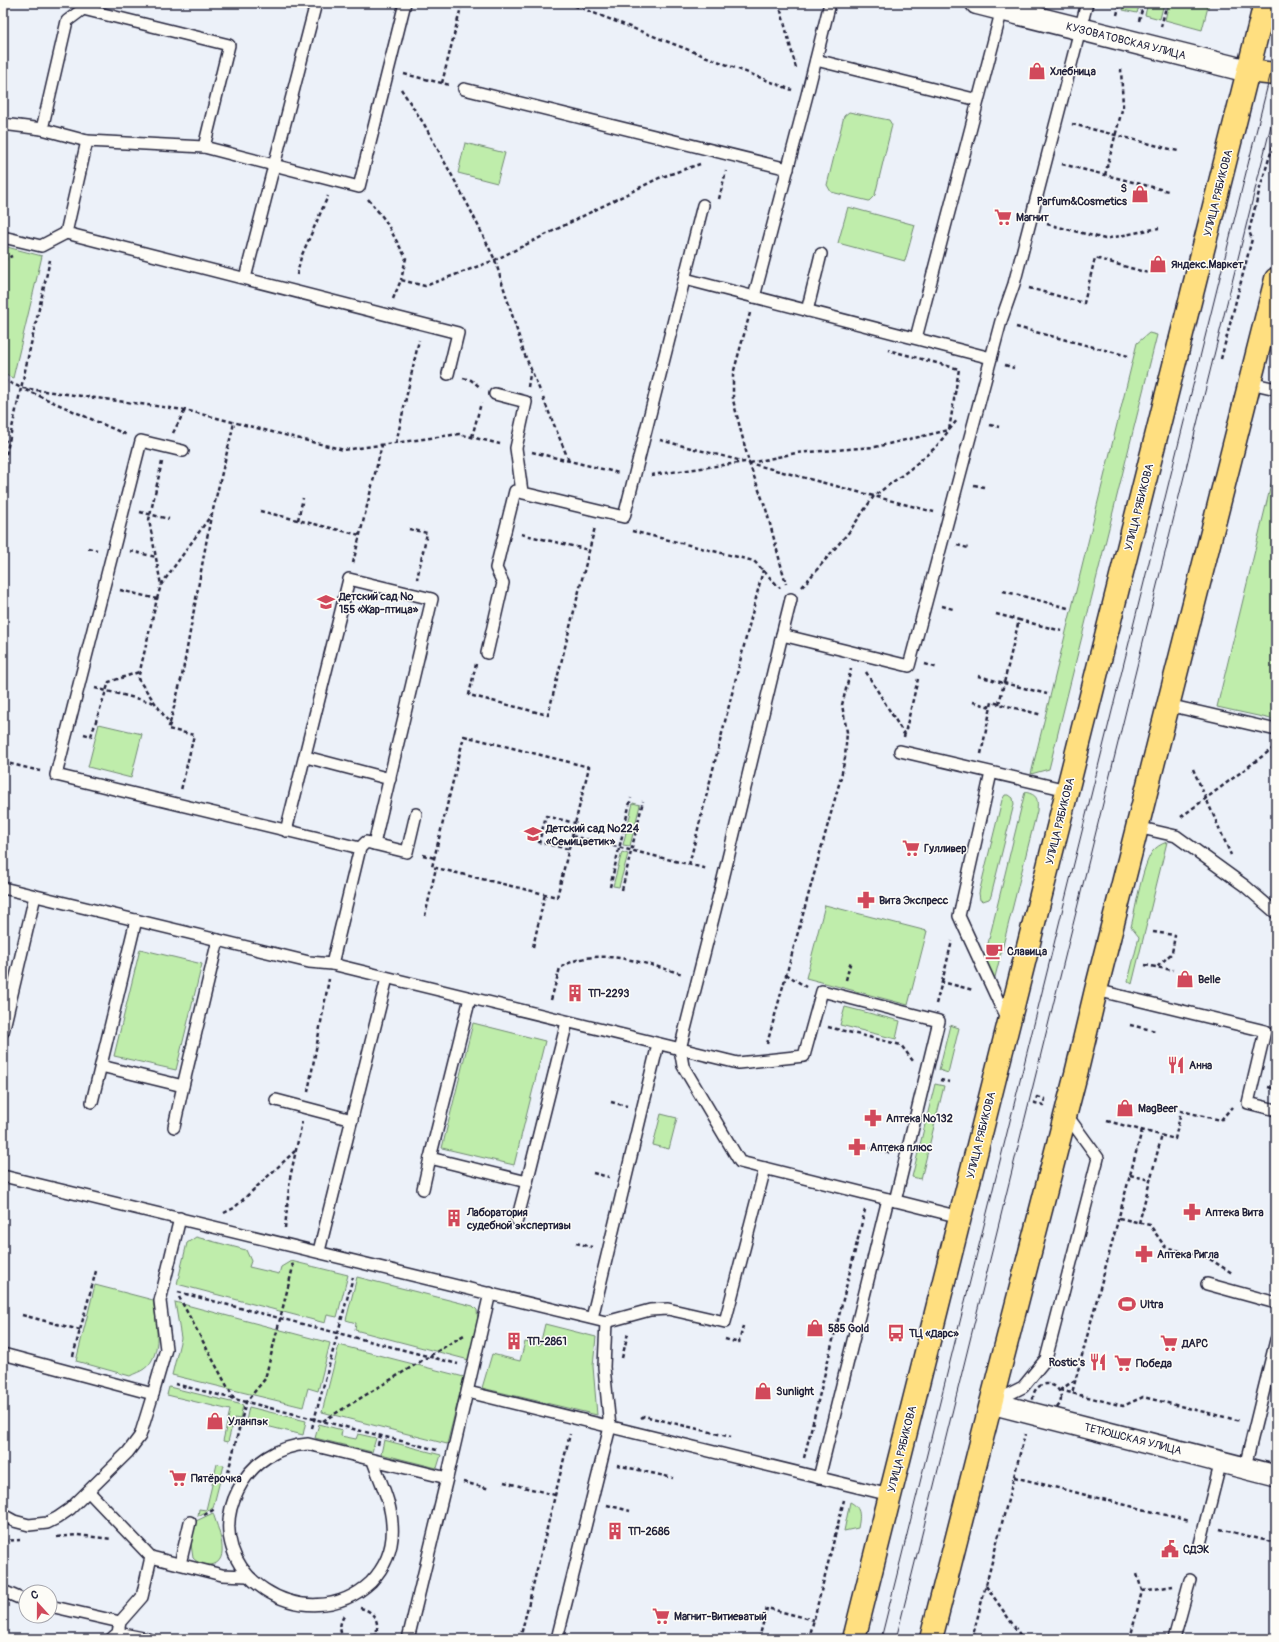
<svg xmlns="http://www.w3.org/2000/svg" width="1279" height="1642" viewBox="0 0 1279 1642" font-family="Pangolin,sans-serif">
	<style>
		.green { fill: #bfedab; stroke: #708873 }
		.lines { fill: none; stroke-linecap: round; stroke-linejoin: round }
		.service-casing { stroke: #22223b; stroke-width: 14 }
		.minor-casing { stroke: #22223b; stroke-width: 24 }
		.tertiary-casing { stroke: #22223b; stroke-width: 25 }
		.primary-casing { stroke: #22223b; stroke-width: 25 }
		.path { stroke: #22223b; stroke-width: 2.5; stroke-dasharray: 4 3; stroke-linecap: butt }
		.service { stroke: #fdfcf7; stroke-width: 11 }
		.minor { stroke: #fdfcf7; stroke-width: 21 }
		.tertiary { stroke: #fdfcf7; stroke-width: 22 }
		.primary { stroke: #ffdf80; stroke-width: 22 }
		.tram { stroke: #22223b; stroke-width: 1 }
		.labels { text-anchor: middle; dominant-baseline: central; stroke-width: 3; stroke-linejoin: round; paint-order: stroke }
		.street-label { font-size: 11px; fill: #22223b; stroke: #fdfcf7 }
		.poi-label { font-size: 11px; font-weight: bold; fill: #22223b; stroke: #fdfcf7; text-anchor: start }
	</style>
	<rect width="100%" height="100%" fill="#ecf1f9"/>
	<filter id="ink" filterUnits="userSpaceOnUse"><feTurbulence type="fractalNoise" baseFrequency=".025" numOctaves="2"/><feDisplacementMap in="SourceGraphic" scale="8" xChannelSelector="R" yChannelSelector="G"/><feConvolveMatrix kernelMatrix="1 2 1 2 8 2 1 2 1" color-interpolation-filters="sRGB"/></filter>
	<g filter="url(#ink)">
		<g class="green">
			<path d="M1125,3H1140L1137,13L1123,10Z"/>
			<path d="M1148,3H1164L1160,19L1145,15Z"/>
			<path d="M1169,3H1209L1202,30L1165,20Z"/>
			<path d="M849,112L889,120L892,125L875,195L869,201L831,192L827,185L844,116Z"/>
			<path d="M465,143L505,153L497,183L458,173Z"/>
			<path d="M848,207L915,225L905,261L838,243Z"/>
			<path d="M3,246L42,256L13,378L3,374Z"/>
			<path d="M1149,333L1157,335L1049,769L1031,774L1137,343Z"/>
			<path d="M1276,464V720L1217,707Z"/>
			<path d="M99,724L142,734L131,778L88,767Z"/>
			<path d="M1025,792C1038,795 1038,799 1037,811L994,981L984,960Z"/>
			<path d="M1005,795H1009L1013,798L1014,804L991,896L989,899L983,901L980,900L979,893L1002,800Z"/>
			<path d="M633,803L640,805L630,846L623,845Z"/>
			<path d="M1167,842L1132,984L1128,981L1139,937L1131,927C1136,907 1142,867 1152,852C1156,847 1161,844 1167,842Z"/>
			<path d="M622,852L628,854L619,887L613,886Z"/>
			<path d="M825,905L927,931L908,1005L806,978Z"/>
			<path d="M140,949L202,964L176,1070L114,1056Z"/>
			<path d="M845,1007L900,1021L896,1039L840,1025Z"/>
			<path d="M473,1023L545,1041L514,1165L442,1148Z"/>
			<path d="M950,1025L959,1028L948,1073L939,1070Z"/>
			<path d="M935,1084L944,1086L921,1179L912,1177Z"/>
			<path d="M661,1114L677,1118L669,1149L653,1145Z"/>
			<path d="M196,1237L246,1250L251,1261L249,1267L279,1274L281,1267L291,1261L348,1275L337,1317L327,1315L325,1323L177,1284L187,1243Z"/>
			<path d="M357,1277L473,1306L477,1310L478,1321L469,1360L355,1330L356,1323L346,1320Z"/>
			<path d="M95,1285L153,1300C156,1320 164,1355 144,1369C140,1372 135,1373 130,1376L76,1361Z"/>
			<path d="M175,1302L330,1343L318,1391L308,1388L303,1407L172,1375L181,1338Z"/>
			<path d="M545,1324L596,1337L593,1366L597,1415L482,1388L492,1354L520,1361L525,1342L540,1345Z"/>
			<path d="M339,1345L464,1377L447,1444L322,1412Z"/>
			<path d="M169,1387L243,1405L240,1419L234,1418L228,1442L223,1441L230,1410L167,1395Z"/>
			<path d="M249,1407L306,1421L303,1435L246,1421Z"/>
			<path d="M319,1424L342,1430L341,1436L356,1439L358,1434L376,1438L372,1452L315,1438Z"/>
			<path d="M384,1440L441,1455L437,1468L381,1454Z"/>
			<path d="M217,1464L224,1465L213,1508L198,1516L199,1509L206,1510Z"/>
			<path d="M850,1502C862,1508 860,1517 858,1528L844,1531Z"/>
			<path d="M213,1513C217,1526 233,1563 210,1565C203,1565 198,1563 193,1558L191,1544L196,1521Z"/>
		</g>
		<g class="lines">
			<g class="service-casing">
				<g id="service">
					<path d="M405,3L359,187L204,147L87,141L66,233L458,333L448,374"/>
					<path d="M816,60L978,100"/>
					<path d="M464,89L788,169"/>
					<path d="M3,124L42,129L87,141"/>
					<path d="M42,129L67,21L83,9L229,45L204,147"/>
					<path d="M3,237L41,246L66,233"/>
					<path d="M245,278L316,3"/>
					<path d="M685,279L991,358"/>
					<path d="M754,297L807,95L830,3"/>
					<path d="M807,311L821,254"/>
					<path d="M916,338L1002,9"/>
					<path d="M1250,383L1276,389"/>
					<path d="M495,394L526,402L516,448L522,492"/>
					<path d="M183,451L141,441L56,775L360,848"/>
					<path d="M782,635L791,599"/>
					<path d="M487,653L503,583L496,568L515,491L624,517L703,205"/>
					<path d="M1168,705L1276,730"/>
					<path d="M900,751L1067,790"/>
					<path d="M306,757L390,779"/>
					<path d="M991,773L959,916L1007,1020"/>
					<path d="M1137,827L1176,836L1245,886L1276,913"/>
					<path d="M286,831L349,579L432,599L374,844"/>
					<path d="M3,888L309,962L332,964L738,1063L804,1056L822,991L939,1021L895,1201"/>
					<path d="M332,964L360,848L366,842L407,852L416,814"/>
					<path d="M1096,990L1265,1031L1248,1103L1276,1110"/>
					<path d="M470,998L430,1158L527,1182L567,1022"/>
					<path d="M3,1032L35,896"/>
					<path d="M101,1066L183,1086L218,940"/>
					<path d="M276,1100L352,1120"/>
					<path d="M92,1102L136,920"/>
					<path d="M174,1127L183,1086"/>
					<path d="M3,1176L606,1322L650,1310L668,1309L725,1322L765,1168"/>
					<path d="M423,1189L430,1158"/>
					<path d="M960,1217L740,1162L683,1066L680,1049L722,883L782,635L909,666L990,362L1001,321L1014,284L1087,3"/>
					<path d="M517,1220L527,1182"/>
					<path d="M319,1251L387,978"/>
					<path d="M1207,1284L1276,1303"/>
					<path d="M592,1318L658,1044"/>
					<path d="M3,1354L153,1394L166,1349L160,1301L180,1218"/>
					<path d="M468,1392L890,1495"/>
					<path d="M993,1402L1023,1387L1046,1359L1098,1158L1066,1114"/>
					<path d="M373,1461C380,1481 391,1502 392,1524C394,1546 386,1566 371,1582C307,1642 196,1573 238,1490C252,1462 278,1446 308,1444L447,1478L490,1293"/>
					<path d="M1245,1467L1276,1340"/>
					<path d="M819,1478L888,1199"/>
					<path d="M89,1492L151,1557L222,1575L247,1576"/>
					<path d="M3,1515L14,1521L29,1525L47,1523L57,1518L70,1509L128,1452L140,1436L153,1394"/>
					<path d="M1200,1544L1221,1461"/>
					<path d="M180,1564L190,1522"/>
					<path d="M3,1591L26,1601"/>
					<path d="M50,1606L120,1622"/>
					<path d="M118,1633L148,1639"/>
					<path d="M111,1639L118,1633L120,1622L142,1597L151,1557"/>
					<path d="M408,1639L447,1478"/>
					<path d="M557,1639L610,1427L604,1367L606,1322"/>
					<path d="M1174,1639L1190,1580"/>
				</g>
			</g>
			<g class="minor-casing">
				<path id="minor" d="M991,1403L1276,1476"/>
			</g>
			<g class="tertiary-casing">
				<path id="tertiary" d="M977,3L1248,71"/>
			</g>
			<g class="primary-casing">
				<g id="primary">
					<path d="M1248,71L1276,74"/>
					<path d="M854,1639L1265,3"/>
					<path d="M931,1639L991,1403L1076,1074L1096,990L1276,279"/>
				</g>
			</g>
			<g class="path">
				<path d="M568,3L792,90"/>
				<path d="M779,3L796,68"/>
				<path d="M1117,15L1120,3"/>
				<path d="M1139,21L1144,3"/>
				<path d="M1161,27L1167,3"/>
				<path d="M404,74L450,85"/>
				<path d="M442,83L462,3"/>
				<path d="M401,89L424,124L469,207L495,260L524,353L541,393"/>
				<path d="M1072,124L1178,151"/>
				<path d="M1062,164L1168,191"/>
				<path d="M1105,175L1123,106L1121,69"/>
				<path d="M368,199L385,220L406,258L401,280"/>
				<path d="M719,199L726,171"/>
				<path d="M1047,224L1105,239L1159,228"/>
				<path d="M3,260L12,256"/>
				<path d="M297,275L301,257L328,196"/>
				<path d="M1029,288L1084,303L1095,258L1148,273"/>
				<path d="M393,299L401,280L425,286L495,260L659,178L700,164"/>
				<path d="M750,313L733,374V400L749,463L766,509L786,584"/>
				<path d="M1016,327L1128,356"/>
				<path d="M1221,359L1252,239L1249,231L1260,188L1276,136"/>
				<path d="M1005,365L1014,368"/>
				<path d="M463,378L471,380L481,388"/>
				<path d="M3,380L22,388L185,410L344,450L459,434L500,444"/>
				<path d="M528,387L531,368"/>
				<path d="M26,390L127,435"/>
				<path d="M543,398L569,461"/>
				<path d="M990,425L999,427"/>
				<path d="M173,433L185,410"/>
				<path d="M472,437L481,403"/>
				<path d="M3,440L9,442"/>
				<path d="M660,440L742,461"/>
				<path d="M396,443L419,340"/>
				<path d="M532,452L619,473"/>
				<path d="M162,462L149,520L161,585L212,514L234,423"/>
				<path d="M750,463L796,453L875,447L949,430L959,369L888,350"/>
				<path d="M3,468L50,260"/>
				<path d="M651,475L745,462L934,512"/>
				<path d="M974,485L984,487"/>
				<path d="M260,511L360,535"/>
				<path d="M140,512L169,519"/>
				<path d="M298,520L303,498"/>
				<path d="M409,529L427,533L417,579"/>
				<path d="M632,531L754,561L780,588"/>
				<path d="M521,534L589,550"/>
				<path d="M957,545L968,548"/>
				<path d="M88,548L97,550"/>
				<path d="M130,551L156,557"/>
				<path d="M353,563L382,445"/>
				<path d="M802,587L849,532L874,496L909,470L936,447L957,420"/>
				<path d="M120,590L157,599L138,679L170,724L168,729L194,735L181,790"/>
				<path d="M1003,591L1068,608"/>
				<path d="M157,599L161,585"/>
				<path d="M942,606L953,609"/>
				<path d="M996,614L1019,620"/>
				<path d="M476,664L469,695L548,715L595,527"/>
				<path d="M925,664L938,668"/>
				<path d="M866,672L904,734"/>
				<path d="M978,676L1004,683L1019,620L1062,631"/>
				<path d="M95,688L155,703"/>
				<path d="M973,702L991,707"/>
				<path d="M999,704L1004,683L1047,694"/>
				<path d="M170,723L182,676L211,516"/>
				<path d="M84,734L91,736L109,682L139,672"/>
				<path d="M464,736L589,767L557,897L432,867Z"/>
				<path d="M904,737L918,679"/>
				<path d="M981,754L992,702L1042,715"/>
				<path d="M3,762L40,771"/>
				<path d="M1193,769L1231,855"/>
				<path d="M1181,817L1276,746"/>
				<path d="M572,836L708,869"/>
				<path d="M568,849L539,842L546,816L575,823"/>
				<path d="M423,855L435,858"/>
				<path d="M689,865L763,570"/>
				<path d="M610,887L631,798"/>
				<path d="M622,890L643,801"/>
				<path d="M425,916L436,868"/>
				<path d="M1153,932L1175,935L1172,953L1157,967"/>
				<path d="M533,947L545,894"/>
				<path d="M1145,965L1173,970"/>
				<path d="M786,974L806,987"/>
				<path d="M846,980L851,960"/>
				<path d="M942,982L952,941"/>
				<path d="M551,1000L560,968C597,944 645,964 683,974"/>
				<path d="M936,1004L942,982L973,990"/>
				<path d="M1130,1025L1156,1031"/>
				<path d="M828,1027L901,1045L913,1061"/>
				<path d="M767,1044L841,777L845,758L847,732L842,705L851,669"/>
				<path d="M940,1080L950,1082"/>
				<path d="M1268,1087L1276,1089"/>
				<path d="M308,1092L329,979"/>
				<path d="M1037,1097L1045,1099L1044,1105L1035,1103Z"/>
				<path d="M611,1102L627,1106"/>
				<path d="M1107,1121L1175,1139L1181,1111L1221,1120L1232,1107"/>
				<path d="M1142,1130L1072,1393L1123,1406L1143,1397L1241,1421"/>
				<path d="M858,1145L890,1153"/>
				<path d="M593,1173L609,1177"/>
				<path d="M1130,1175L1150,1180"/>
				<path d="M224,1213L234,1208L295,1151"/>
				<path d="M1119,1218L1150,1225L1165,1247L1208,1258L1232,1273"/>
				<path d="M1139,1223L1162,1135"/>
				<path d="M285,1228L290,1178L302,1122"/>
				<path d="M576,1243L592,1247"/>
				<path d="M178,1292L458,1364"/>
				<path d="M179,1297L234,1399"/>
				<path d="M22,1315L80,1330"/>
				<path d="M725,1339L739,1343L743,1326"/>
				<path d="M73,1356L96,1271"/>
				<path d="M622,1358L628,1333"/>
				<circle cx="1047" cy="1398" r="14"/>
				<path d="M175,1384L437,1450"/>
				<path d="M1060,1390L1075,1380"/>
				<path d="M1060,1390L1072,1393"/>
				<path d="M641,1418L644,1416L731,1437"/>
				<path d="M323,1421L464,1335"/>
				<path d="M312,1428L353,1277"/>
				<path d="M378,1445L380,1436"/>
				<path d="M804,1458L865,1210"/>
				<path d="M617,1465L673,1478"/>
				<path d="M228,1472L246,1402L265,1379L293,1267L292,1263"/>
				<path d="M1014,1477L1190,1521"/>
				<path d="M463,1482L490,1489"/>
				<path d="M504,1482L555,1495"/>
				<path d="M607,1505L630,1511"/>
				<path d="M204,1515L215,1509"/>
				<path d="M1220,1529L1276,1543"/>
				<path d="M57,1537L77,1535L112,1539"/>
				<path d="M3,1541L20,1540"/>
				<path d="M986,1586L1023,1639"/>
				<path d="M1142,1591L1173,1586"/>
				<path d="M360,1608C376,1611 382,1626 373,1639"/>
				<path d="M344,1616C339,1624 339,1631 344,1639"/>
				<path d="M974,1634L978,1639"/>
				<path d="M520,1639L570,1434"/>
				<path d="M759,1639L767,1608L814,1620"/>
				<path d="M809,1639L844,1500"/>
				<path d="M972,1639L1025,1434"/>
				<path d="M1130,1639L1142,1591L1137,1574"/>
			</g>
			<use href="#service" class="service"/>
			<use href="#minor" class="minor"/>
			<use href="#tertiary" class="tertiary"/>
			<use href="#primary" class="primary"/>
			<g class="tram">
				<path d="M881,1639L1276,52"/>
				<path d="M896,1639L1276,105"/>
			</g>
		</g>
	</g>
	<defs>
		<g id="shop-bare" transform="scale(1.38)"><path d="M-5-2.5h2.3a2.7 3.5 0 0 1 5.4 0H5L5.5 6h-11ZM-1.5-2.5h3a1.5 2.3 0 0 0-3 0Z" fill="#d1495b" stroke="#fdfcf7" stroke-width="2.5" paint-order="stroke"/></g>
		<g id="supermarket-bare" transform="scale(1.38)"><path d="M-6-5.5h2.5l.6 2H6L4.5 2H-2.5L-4.4-4H-6ZM-1.5 3.2a1.3 1.3 0 1 0 .1 0ZM3 3.2a1.3 1.3 0 1 0 .1 0Z" fill="#d1495b" stroke="#fdfcf7" stroke-width="2.5" paint-order="stroke"/></g>
		<g id="school-bare" transform="scale(1.38)"><path d="M0-5L7-2L0 1L-7-2ZM-4 1L0 2.5L4 1V4Q0 6-4 4Z" fill="#d1495b" stroke="#fdfcf7" stroke-width="2.5" paint-order="stroke"/></g>
		<g id="pharmacy-bare" transform="scale(1.38)"><path d="M-2-6h4v4h4v4h-4v4h-4v-4h-4v-4h4Z" fill="#d1495b" stroke="#fdfcf7" stroke-width="2.5" paint-order="stroke"/></g>
		<g id="cafe-bare" transform="scale(1.38)"><path d="M-5.5-4.5H6V0H3Q3 3.5 0 3.5H-2.5Q-5.5 3.5-5.5 0ZM3-3.2v2h1.7v-2ZM-6 4.5H4V6H-6Z" fill="#d1495b" stroke="#fdfcf7" stroke-width="2.5" paint-order="stroke"/></g>
		<g id="building-bare" transform="scale(1.38)"><path d="M-4-6H4V6H1V3H-1V6H-4ZM-2.5-4.3h1.7v1.8h-1.7ZM.8-4.3h1.7v1.8H.8ZM-2.5-1h1.7V.8h-1.7ZM.8-1h1.7V.8H.8Z" fill="#d1495b" stroke="#fdfcf7" stroke-width="2.5" paint-order="stroke"/></g>
		<g id="restaurant-bare" transform="scale(1.38)"><path d="M-5-6h1v4h1v-4h1v4h1v-4h1v5L-1.5 .5V6h-2V.5L-5-1ZM5-6V6H3V1.5H1.5Q1.5-4 5-6Z" fill="#d1495b" stroke="#fdfcf7" stroke-width="2.5" paint-order="stroke"/></g>
		<g id="stadium-bare" transform="scale(1.38)"><path d="M0-5a6.5 5 0 1 0 0 10a6.5 5 0 1 0 0-10ZM-3.5-1.8h7v3.6h-7Z" fill="#d1495b" stroke="#fdfcf7" stroke-width="2.5" paint-order="stroke"/></g>
		<g id="bus-bare" transform="scale(1.38)"><path d="M-5-6H5V4H4V6H2V4H-2V6H-4V4H-5ZM-3.5-4V0h7V-4ZM-3.5 1.2v1.5H-2V1.2ZM2 1.2v1.5H3.5V1.2Z" fill="#d1495b" stroke="#fdfcf7" stroke-width="2.5" paint-order="stroke"/></g>
		<g id="civic-bare" transform="scale(1.38)"><path d="M-.6-6.5H3V-4.5H.6V-3L4-1V1h2V6H-6V1h2V-1L-.6-3ZM-1.2 2.5V6h2.4V2.5Z" fill="#d1495b" stroke="#fdfcf7" stroke-width="2.5" paint-order="stroke"/></g>
	</defs>
	<g fill-rule="evenodd">
		<use href="#shop-bare" x="1037" y="71"/>
		<use href="#shop-bare" x="1140" y="194"/>
		<use href="#supermarket-bare" x="1003" y="217"/>
		<use href="#shop-bare" x="1158" y="264"/>
		<use href="#school-bare" x="326" y="602"/>
		<use href="#school-bare" x="533" y="834"/>
		<use href="#supermarket-bare" x="911" y="848"/>
		<use href="#pharmacy-bare" x="866" y="900"/>
		<use href="#cafe-bare" x="994" y="951"/>
		<use href="#shop-bare" x="1185" y="979"/>
		<use href="#building-bare" x="575" y="993"/>
		<use href="#restaurant-bare" x="1176" y="1065"/>
		<use href="#shop-bare" x="1125" y="1108"/>
		<use href="#pharmacy-bare" x="873" y="1118"/>
		<use href="#pharmacy-bare" x="857" y="1147"/>
		<use href="#pharmacy-bare" x="1192" y="1212"/>
		<use href="#building-bare" x="454" y="1218"/>
		<use href="#pharmacy-bare" x="1144" y="1254"/>
		<use href="#stadium-bare" x="1127" y="1304"/>
		<use href="#shop-bare" x="815" y="1328"/>
		<use href="#bus-bare" x="896" y="1333"/>
		<use href="#building-bare" x="514" y="1341"/>
		<use href="#supermarket-bare" x="1169" y="1343"/>
		<use href="#restaurant-bare" x="1098" y="1362"/>
		<use href="#supermarket-bare" x="1123" y="1363"/>
		<use href="#shop-bare" x="763" y="1391"/>
		<use href="#shop-bare" x="215" y="1421"/>
		<use href="#supermarket-bare" x="178" y="1478"/>
		<use href="#building-bare" x="615" y="1531"/>
		<use href="#civic-bare" x="1170" y="1549"/>
		<use href="#supermarket-bare" x="661" y="1616"/>
	</g>
	<g class="labels">
		<g class="street-label">
			<text transform="translate(1126 41) rotate(14)">КУЗОВАТОВСКАЯ УЛИЦА</text>
			<text transform="translate(1218 193) rotate(-76)">УЛИЦА РЯБИКОВА</text>
			<text transform="translate(1139 507) rotate(-76)">УЛИЦА РЯБИКОВА</text>
			<text transform="translate(1060 821) rotate(-76)">УЛИЦА РЯБИКОВА</text>
			<text transform="translate(981 1135) rotate(-76)">УЛИЦА РЯБИКОВА</text>
			<text transform="translate(1133 1439) rotate(14)">ТЕТЮШСКАЯ УЛИЦА</text>
			<text transform="translate(902 1449) rotate(-76)">УЛИЦА РЯБИКОВА</text>
		</g>
		<g class="poi-label">
			<text x="1050" y="71">Хлебница</text>
			<text x="1127" y="188" text-anchor="end">S<tspan x="1127" dy="13">Parfum&amp;Cosmetics</tspan></text>
			<text x="1016" y="217">Магнит</text>
			<text x="1171" y="264">Яндекс.Маркет</text>
			<text x="339" y="596">Детский сад №<tspan x="339" dy="13">155 «Жар-птица»</tspan></text>
			<text x="546" y="828">Детский сад №224<tspan x="546" dy="13">«Семицветик»</tspan></text>
			<text x="924" y="848">Гулливер</text>
			<text x="879" y="900">Вита Экспресс</text>
			<text x="1007" y="951">Славица</text>
			<text x="1198" y="979">Belle</text>
			<text x="588" y="993">ТП-2293</text>
			<text x="1189" y="1065">Анна</text>
			<text x="1138" y="1108">MagBeer</text>
			<text x="886" y="1118">Аптека №132</text>
			<text x="870" y="1147">Аптека плюс</text>
			<text x="467" y="1212">Лаборатория<tspan x="467" dy="13">судебной экспертизы</tspan></text>
			<text x="1205" y="1212">Аптека Вита</text>
			<text x="1157" y="1254">Аптека Ригла</text>
			<text x="1140" y="1304">Ultra</text>
			<text x="828" y="1328">585 Gold</text>
			<text x="909" y="1333">ТЦ «Дарс»</text>
			<text x="527" y="1341">ТП-2861</text>
			<text x="1182" y="1343">ДАРС</text>
			<text x="1085" y="1362" text-anchor="end">Rostic's</text>
			<text x="1136" y="1363">Победа</text>
			<text x="776" y="1391">Sunlight</text>
			<text x="228" y="1421">Уланпэк</text>
			<text x="191" y="1478">Пятёрочка</text>
			<text x="628" y="1531">ТП-2686</text>
			<text x="1183" y="1549">СДЭК</text>
			<text x="674" y="1616">Магнит-Витиеватый</text>
		</g>
	</g>
	<rect width="1279" height="1642" fill="none" stroke="#fdfcf7" stroke-width="16"/>
	<rect x="8" y="8" width="1263" height="1626" fill="none" stroke="#22223b" stroke-width="1.5" filter="url(#ink)"/>
	<g transform="translate(38 1604) rotate(339)"><circle r="19" fill="#fdfcf7" stroke="#a5a5ac"/>
	<path d="M0-3L7 15L0 10L-7 15Z" fill="#d1495b"/>
	<text y="-6" font-size="11" font-weight="bold" text-anchor="middle" fill="#22223b">С</text>
	</g>
</svg>
